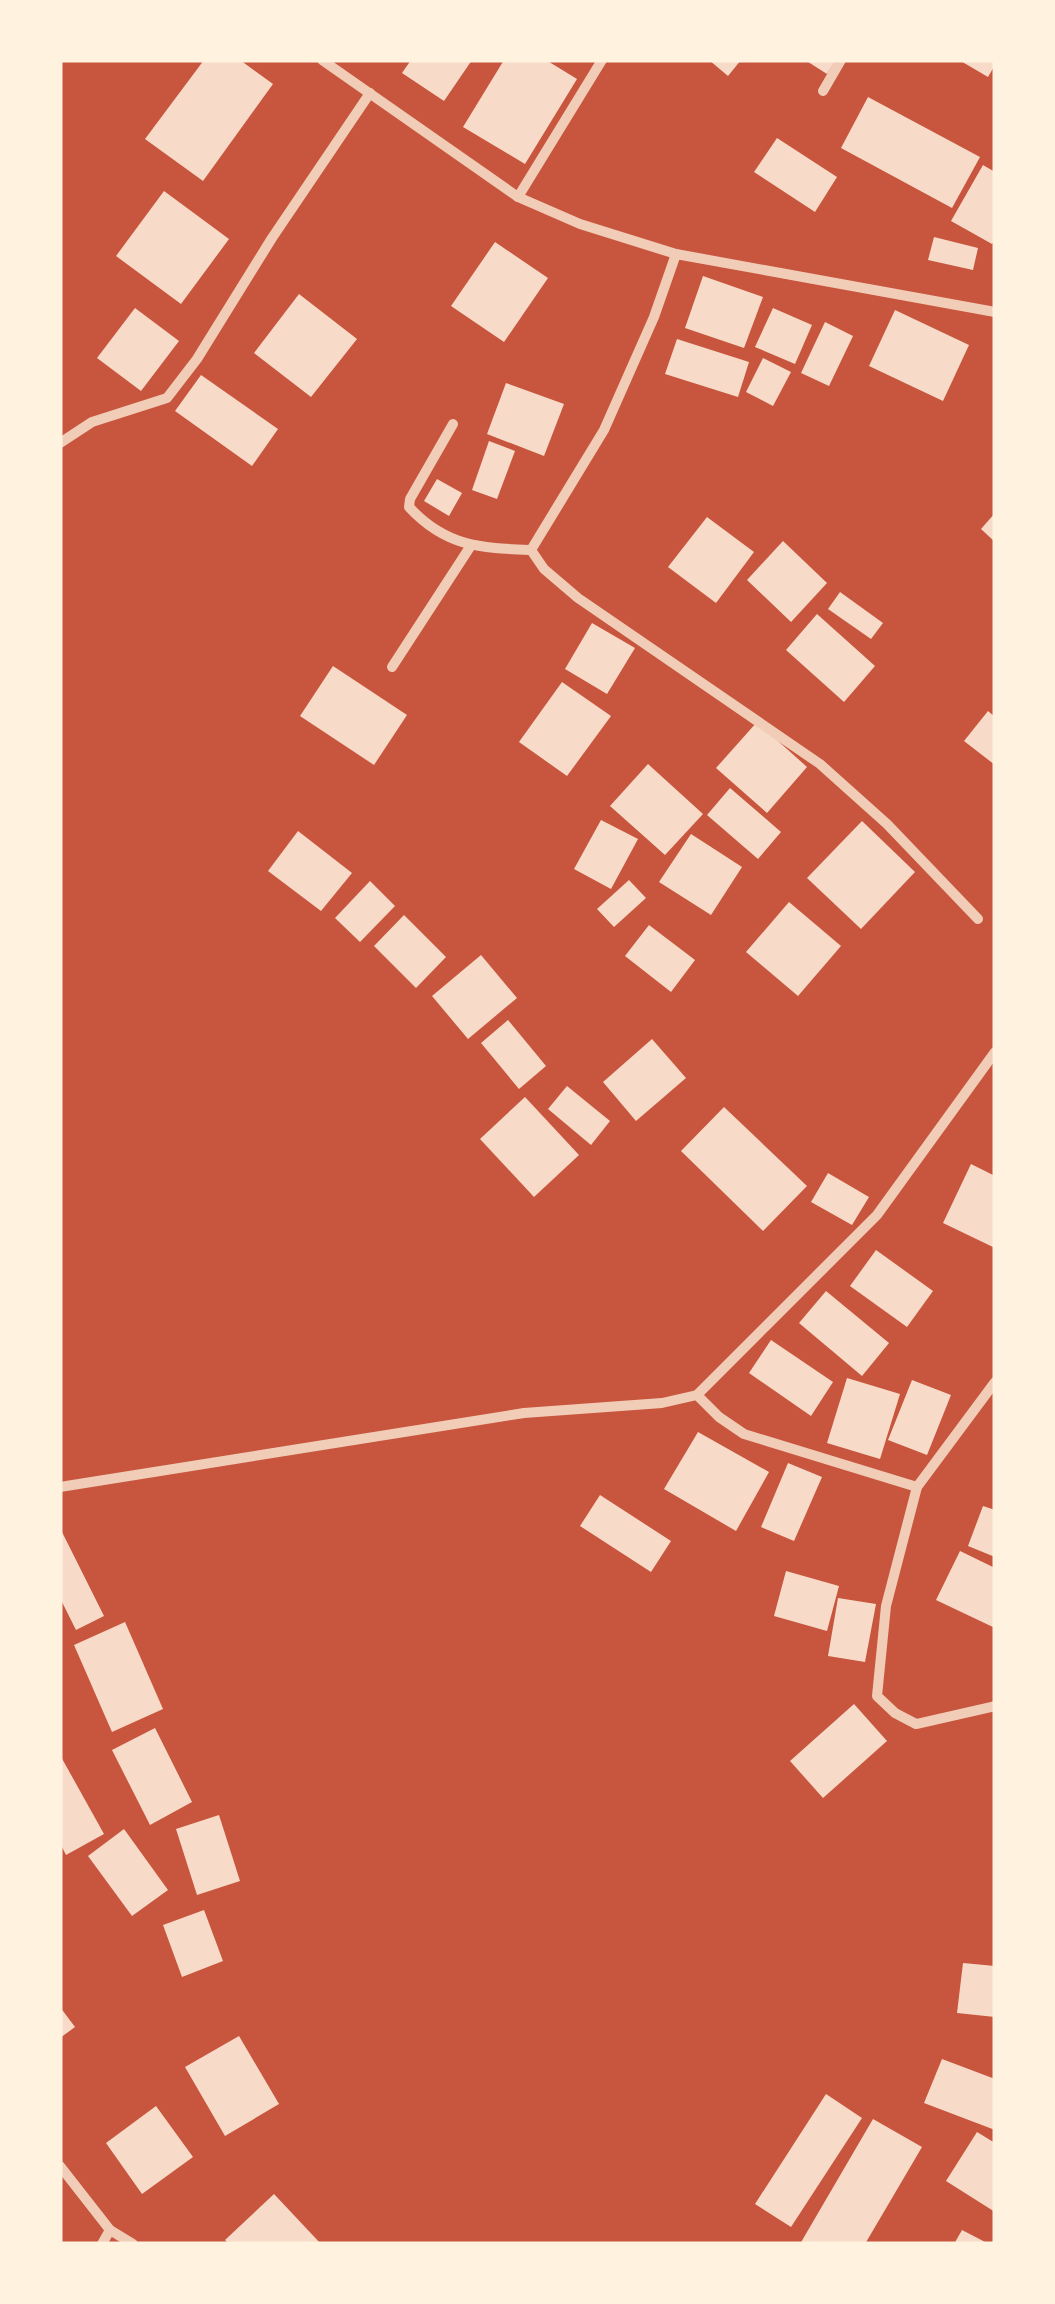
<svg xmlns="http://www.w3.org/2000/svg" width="1055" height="2304" viewBox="0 0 1055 2304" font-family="Jost,sans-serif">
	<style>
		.building { fill: #f7dbc8 }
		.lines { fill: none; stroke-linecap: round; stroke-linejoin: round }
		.minor { stroke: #f1ccb7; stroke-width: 10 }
	</style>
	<rect width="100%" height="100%" fill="#c8553d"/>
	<g class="building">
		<path d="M204,60H240L273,84L203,181L145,139Z"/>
		<path d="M411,60H472L444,101L402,73Z"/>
		<path d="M504,60H546L577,79L525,164L463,127Z"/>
		<path d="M709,60H741L728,76Z"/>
		<path d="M805,60H836L827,74Z"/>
		<path d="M959,60H995V65L988,77Z"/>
		<path d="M868,97L980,157L952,208L841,148Z"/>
		<path d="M777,138L837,177L815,212L754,172Z"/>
		<path d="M983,165L995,172V239L992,244L951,221Z"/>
		<path d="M164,191L229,239L181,304L116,256Z"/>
		<path d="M934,237L978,248L973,270L928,260Z"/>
		<path d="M495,242L548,278L504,342L451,306Z"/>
		<path d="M703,276L763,297L744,348L685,328Z"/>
		<path d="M299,294L357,339L311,397L254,353Z"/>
		<path d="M135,308L179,341L141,391L97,358Z"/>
		<path d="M773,308L812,325L795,364L755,347Z"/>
		<path d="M895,310L969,345L943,401L869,366Z"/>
		<path d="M825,322L853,336L829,386L801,373Z"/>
		<path d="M677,339L749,362L738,397L665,374Z"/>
		<path d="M763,358L791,372L773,406L746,392Z"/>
		<path d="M201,375L278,429L252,466L175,411Z"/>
		<path d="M506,383L564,404L544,456L487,434Z"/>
		<path d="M489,441L515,451L497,499L472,490Z"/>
		<path d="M437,479L462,493L449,516L424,501Z"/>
		<path d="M995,513V542L981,529Z"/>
		<path d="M707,517L754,552L716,603L668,567Z"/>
		<path d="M783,541L827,583L791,622L747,580Z"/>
		<path d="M840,592L883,623L871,639L828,609Z"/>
		<path d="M817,614L875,666L844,702L786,650Z"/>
		<path d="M592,623L635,648L607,694L565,669Z"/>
		<path d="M333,666L407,715L374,765L300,716Z"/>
		<path d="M562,682L611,716L567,776L519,742Z"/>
		<path d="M988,711L995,717V765L964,741Z"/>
		<path d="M757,722L807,767L767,813L716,768Z"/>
		<path d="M648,764L703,814L665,855L610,806Z"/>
		<path d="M730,788L781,832L758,859L707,815Z"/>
		<path d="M601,820L638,839L611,889L574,869Z"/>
		<path d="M862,821L915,872L861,929L807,878Z"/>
		<path d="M298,831L352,873L321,911L268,871Z"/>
		<path d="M691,834L742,867L711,915L659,882Z"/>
		<path d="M629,880L646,898L614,927L597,909Z"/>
		<path d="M370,881L395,906L360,942L335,918Z"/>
		<path d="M789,902L841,946L798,996L746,952Z"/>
		<path d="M404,915L446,957L416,988L374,946Z"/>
		<path d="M649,925L695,960L671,992L625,956Z"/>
		<path d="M481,955L517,998L468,1039L432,996Z"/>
		<path d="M508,1020L546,1066L519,1089L481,1043Z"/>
		<path d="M652,1039L686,1078L636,1121L603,1082Z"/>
		<path d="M567,1086L610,1121L591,1145L548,1109Z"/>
		<path d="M525,1097L579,1155L534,1197L480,1139Z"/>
		<path d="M724,1107L807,1186L763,1231L681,1151Z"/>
		<path d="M971,1164L995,1176V1248L943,1223Z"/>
		<path d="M828,1173L869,1197L852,1225L811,1202Z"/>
		<path d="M876,1250L933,1291L907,1327L850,1286Z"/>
		<path d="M826,1291L889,1343L862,1376L799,1323Z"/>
		<path d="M771,1340L833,1382L811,1416L749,1373Z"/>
		<path d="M847,1378L900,1394L880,1459L827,1443Z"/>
		<path d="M912,1380L951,1395L927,1455L888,1440Z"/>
		<path d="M698,1432L769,1472L736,1531L664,1489Z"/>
		<path d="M788,1463L822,1477L794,1541L761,1527Z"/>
		<path d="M600,1495L671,1541L651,1572L580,1526Z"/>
		<path d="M983,1506L995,1510V1557L968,1546Z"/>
		<path d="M60,1528L104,1616L76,1630L60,1598Z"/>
		<path d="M960,1551L995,1568V1628L936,1600Z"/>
		<path d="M786,1571L839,1586L827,1631L774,1616Z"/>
		<path d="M838,1598L876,1604L865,1662L828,1656Z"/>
		<path d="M125,1622L163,1709L112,1732L74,1645Z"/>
		<path d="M854,1704L887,1741L823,1798L790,1761Z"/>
		<path d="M155,1728L192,1802L150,1825L112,1750Z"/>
		<path d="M60,1755L104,1834L66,1855L60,1843Z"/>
		<path d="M219,1815L240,1881L197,1895L176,1829Z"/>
		<path d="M124,1829L168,1890L132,1916L88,1856Z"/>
		<path d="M204,1910L223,1961L182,1977L163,1925Z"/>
		<path d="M963,1963L995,1966V2017L957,2013Z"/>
		<path d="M60,2007L75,2027L60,2038Z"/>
		<path d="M239,2036L279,2104L225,2136L185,2067Z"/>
		<path d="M942,2059L995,2079V2130L924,2103Z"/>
		<path d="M826,2094L862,2118L791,2227L755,2204Z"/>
		<path d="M156,2106L193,2157L142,2194L106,2143Z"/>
		<path d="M873,2119L922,2147L865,2244H800Z"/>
		<path d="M977,2132L995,2143V2212L946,2181Z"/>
		<path d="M274,2194L321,2244H229L225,2240Z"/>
		<path d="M962,2230L989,2244H954Z"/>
	</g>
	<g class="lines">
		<g class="minor">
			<path d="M322,60L518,197L580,224L676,254L995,312"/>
			<path d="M823,91L841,60"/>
			<path d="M518,197L602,60"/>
			<path d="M676,254L654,317L604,430L531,550L544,569L578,598L820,764L887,824L978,919"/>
			<path d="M453,424L410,499L409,507C446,547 481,548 531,550"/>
			<path d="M60,443L92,422L167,398L197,359L272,238L370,93"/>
			<path d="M392,667L470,547"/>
			<path d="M995,1382L917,1487L886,1606L877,1696L895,1713L916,1724L995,1706"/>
			<path d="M697,1395L719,1417L744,1434L917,1487"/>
			<path d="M60,1487L524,1413L662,1403L697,1395L877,1215L995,1052"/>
			<path d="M60,2166L110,2230L102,2244"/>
			<path d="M110,2230L133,2244"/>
		</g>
	</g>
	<rect width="1055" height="2304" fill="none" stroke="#fff3e0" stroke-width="125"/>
</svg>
